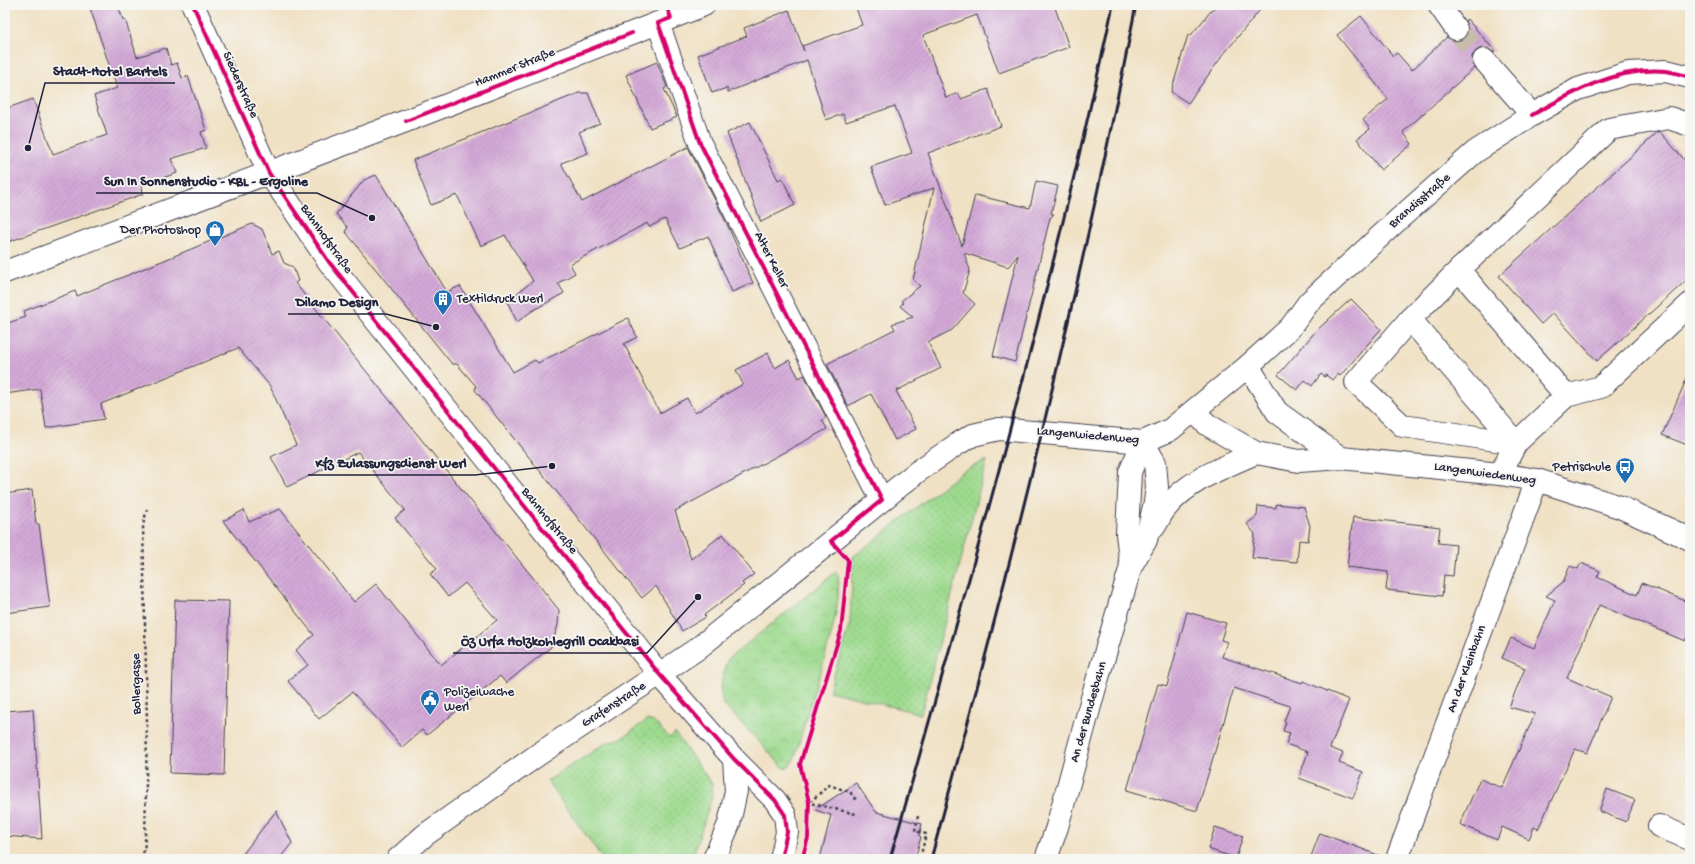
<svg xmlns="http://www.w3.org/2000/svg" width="1695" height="864" viewBox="0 0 1695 864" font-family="'Gochi Hand',sans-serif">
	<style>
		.grass { fill: url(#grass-dots); stroke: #607e64 }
		.park { fill: url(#park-crowns); stroke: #607e64 }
		.building { fill: url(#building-hatch) }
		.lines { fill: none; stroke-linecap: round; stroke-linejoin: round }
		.minor-tunnel { stroke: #c7bba9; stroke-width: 22; stroke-dasharray: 22 11; stroke-linecap: butt }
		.minor-casing { stroke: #413f50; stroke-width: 24 }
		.path { stroke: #413f50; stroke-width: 2.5; stroke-dasharray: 3 3; stroke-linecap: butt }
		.minor { stroke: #fff; stroke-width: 22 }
		.rail { stroke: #22223b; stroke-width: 3 }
		.cycleway-casing { stroke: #f6f6f2; stroke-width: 6 }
		.cycleway { stroke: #d6006c; stroke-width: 4 }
		.labels { text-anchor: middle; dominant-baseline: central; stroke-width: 3.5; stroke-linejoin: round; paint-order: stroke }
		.street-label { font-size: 13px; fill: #22223b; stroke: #f6f6f2 }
		.poi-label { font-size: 13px; fill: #22223b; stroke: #f6f6f2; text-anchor: end }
		.leader { fill: none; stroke: #22223b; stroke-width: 1.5 }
		.callout-dot { fill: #22223b; stroke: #f6f6f2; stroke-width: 1.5 }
		.callout-label { font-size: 14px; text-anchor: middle; font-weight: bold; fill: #22223b; stroke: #f6f6f2; stroke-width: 3.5; stroke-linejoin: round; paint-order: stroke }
	</style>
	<defs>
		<pattern id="grass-dots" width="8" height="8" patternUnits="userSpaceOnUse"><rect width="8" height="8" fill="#9dda8e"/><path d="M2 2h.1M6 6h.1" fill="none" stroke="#87bb7b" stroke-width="1.8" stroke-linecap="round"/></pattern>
		<pattern id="park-crowns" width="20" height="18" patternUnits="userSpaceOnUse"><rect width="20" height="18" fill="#9dda8e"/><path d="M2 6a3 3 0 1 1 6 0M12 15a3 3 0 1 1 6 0" fill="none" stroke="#87bb7b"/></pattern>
		<pattern id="building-hatch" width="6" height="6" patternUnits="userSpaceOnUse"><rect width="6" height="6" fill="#d3a9d7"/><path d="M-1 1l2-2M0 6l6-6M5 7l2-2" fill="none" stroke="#b591b9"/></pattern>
	</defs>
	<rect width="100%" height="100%" fill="#f6f6f2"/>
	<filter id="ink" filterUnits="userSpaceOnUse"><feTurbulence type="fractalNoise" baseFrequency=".025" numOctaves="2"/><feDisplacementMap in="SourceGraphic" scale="8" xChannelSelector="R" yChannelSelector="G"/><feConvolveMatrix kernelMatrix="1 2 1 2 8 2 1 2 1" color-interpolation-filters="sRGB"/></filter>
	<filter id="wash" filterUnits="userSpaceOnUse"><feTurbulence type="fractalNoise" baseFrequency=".012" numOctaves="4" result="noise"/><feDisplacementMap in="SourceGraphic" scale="16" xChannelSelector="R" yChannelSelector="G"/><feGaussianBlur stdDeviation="0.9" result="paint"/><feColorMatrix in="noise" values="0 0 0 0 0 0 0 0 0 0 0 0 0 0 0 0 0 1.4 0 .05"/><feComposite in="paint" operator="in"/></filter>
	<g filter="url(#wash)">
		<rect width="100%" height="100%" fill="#f0e1c4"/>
		<g class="grass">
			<path d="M987,460L921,714L829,691L850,623L853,557L963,471Z"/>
			<path d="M647,720L654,722L670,738L675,733L712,784L713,794L692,859H603L547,781L606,743L622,738Z"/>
		</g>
		<path class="park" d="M836,572L838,574C841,607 829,642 820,674C811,701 803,729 795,757L789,767L784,768L723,704C719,688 722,675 728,659Z"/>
		<g id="blocks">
			<g class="building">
				<path d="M89,5H118L123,20L125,19L137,57L166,48L171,65L177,63L182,78L188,76L206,130L201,132L206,148L171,159L177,173L142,185L143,194L5,243V109L33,99L53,154L107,135L94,96L117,88Z"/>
				<path d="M855,5H1054L1069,47L999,73L977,15L923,35L946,98L958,93L961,99L988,89L1001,126L928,153L962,246L975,195L1030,208L1036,181L1058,186L1051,214H1054L1050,218L1015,362L993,356L1018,255L1008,267L964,253L970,270L963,293L975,304L952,330L928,342L941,368L896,391L916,429L895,440L871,394L848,406L827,364L895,329L892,324L913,317L900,306L903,303L901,301L920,286L913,280L934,188L885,205L871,167L912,153L895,106L846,122L843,114L826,120L807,60L728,92L727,88L712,93L698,55L747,36L744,28L789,10L804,51L802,46L862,25Z"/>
				<path d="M1216,5H1264L1223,55L1188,103L1171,92L1188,35H1191Z"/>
				<path d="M1361,16L1393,56L1397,53L1412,70L1447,37L1457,41L1464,39L1467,35L1468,28L1465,21L1467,19L1495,51L1493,52L1488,48H1482L1476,51L1472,56V62L1474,68L1403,132L1412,144L1381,170L1357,139L1370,129L1363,120L1388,99L1337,35Z"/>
				<path d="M657,62L667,87L664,89L677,117L650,128L626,75Z"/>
				<path d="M579,93H588L600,123L579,132L588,153L561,163L582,202L688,147L727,224L753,283L732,292L708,236L680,248L665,219L649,227L647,223L570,264L575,273L558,283L564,293L532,311L517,322L507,301L533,281L505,235L481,246L457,195L431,205L413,160Z"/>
				<path d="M750,122L778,180L782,178L795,205L761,222L727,133Z"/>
				<path d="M1660,132L1690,166V277L1597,361L1553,313L1541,324L1499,276L1657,133Z"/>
				<path d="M376,175L447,292L460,286L513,372L535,360L538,363L628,318L637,337L624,344L660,413L687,398L695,413L743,384L736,370L768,353L775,368L789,360L799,378L804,375L826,417L822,420L827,429L675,511L691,559L723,534L754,574L742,583L744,585L704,615L706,617L682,631L656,586L642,598L475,390L476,386L457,364H452L345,231L348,228L336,214L364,180Z"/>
				<path d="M252,224L262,229L272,254L279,251L284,263L293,267L298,281L295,283L559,610L558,625L551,647L506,683L500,676L427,735L422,730L402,747L383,725L352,692L319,719L288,681L308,665L296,650L314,635L223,521L244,510L249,522L280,509L354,602L376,584L441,665L497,620L465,583L448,597L430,574L437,569L395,518L405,510L358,452L287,487L271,457L296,445L270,386L238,348L101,404L104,419L46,428L40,389L5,394V324L26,317L24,311L75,291L77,296Z"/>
				<path d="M1351,299L1381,329L1340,376L1337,374L1332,380L1326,375L1325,377L1321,374L1312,386L1305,380L1297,390L1278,375L1316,331Z"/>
				<path d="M1690,371V446L1662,435Z"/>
				<path d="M32,490L36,524H39L50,607L5,613V494Z"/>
				<path d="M1276,504L1304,507L1310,526L1308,541L1299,540L1297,562L1252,558L1255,534L1247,524L1257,516L1258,506L1276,508Z"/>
				<path d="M1353,517L1440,527L1438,543L1456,545L1453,576L1444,575L1442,596L1386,590L1388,572L1347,567Z"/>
				<path d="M1581,563L1600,571L1597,577L1637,595L1642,583L1690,603V629L1685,641L1599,605L1567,678L1611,697L1587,753L1575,749L1538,829L1534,827L1529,839L1502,827L1497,840L1460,824L1480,779L1502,788L1535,714L1509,707L1525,668L1502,658L1511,638L1534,648L1555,600L1546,596L1563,582L1570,566L1578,569Z"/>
				<path d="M175,600L229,601L224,775L170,773Z"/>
				<path d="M1187,612L1226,623L1221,640L1227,642L1222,657L1302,683L1303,681L1349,700L1330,748L1343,753L1339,763L1363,772L1353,798L1299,778L1308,752L1286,744L1290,733L1283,731L1286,722L1284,721L1290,706L1234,688L1197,811L1127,790L1158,684L1167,686Z"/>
				<path d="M33,709L37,766L42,839L5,836L8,796H5V711Z"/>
				<path d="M856,783L876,812L922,824L919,836L921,837L915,859H820L831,815L815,810Z"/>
				<path d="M1607,789L1635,800L1626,822L1599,811Z"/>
				<path d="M276,811L292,843L279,859H239Z"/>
				<path d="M1215,827L1243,836L1236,858L1208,849Z"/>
				<path d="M1320,833L1383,857L1382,859H1310Z"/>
			</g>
		</g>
	</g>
	<g filter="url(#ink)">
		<use href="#blocks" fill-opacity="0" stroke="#413f50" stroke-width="1"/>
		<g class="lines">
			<path class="minor-tunnel" d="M1456,29L1484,60"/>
			<g class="minor-casing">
				<g id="minor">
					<path d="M193,5L269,173L329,262L660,675L734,759L775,800L785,815L787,832L781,859"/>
					<path d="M1439,5L1456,29"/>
					<path d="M658,23L700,143L882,500"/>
					<path d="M1484,60L1532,115"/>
					<path d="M1459,270L1410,319L1516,443"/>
					<path d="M5,272L406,121L704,5"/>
					<path d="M1410,319L1356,382L1403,426L1516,443"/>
					<path d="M1248,366L1277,412L1341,458"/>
					<path d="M1566,396L1459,270L1609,129L1669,118L1690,125"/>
					<path d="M1194,412L1208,425L1256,453L1299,461L1341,458L1500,474L1537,480L1620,507L1690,539"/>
					<path d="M1500,474L1516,443L1566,396L1601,387L1690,304"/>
					<path d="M1154,527C1158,521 1161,514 1165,509C1188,480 1224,467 1256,453"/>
					<path d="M1131,566L1127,534L1130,472L1143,442"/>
					<path d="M1659,826L1690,839"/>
					<path d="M398,859L425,835L539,754L697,649L917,472L959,443L973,435L999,429L1143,442L1170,430L1248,366L1290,328L1309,302L1400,218L1475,152L1532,115L1578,89L1628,73L1666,71L1690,77"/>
					<path d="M714,859L729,824L736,791L734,759"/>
					<path d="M1046,859L1057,827L1094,691L1131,566L1146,540L1155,502L1157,487L1155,463L1143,442"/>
					<path d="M1397,859L1537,480"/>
				</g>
			</g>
			<g class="path">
				<path d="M806,802L856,814"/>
				<path d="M810,802L829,785L850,792L856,800"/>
				<path d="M918,816L915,831L926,834L920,859"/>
				<path d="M142,859L145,844L147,722L143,525L147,509"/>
			</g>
			<use href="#minor" class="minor"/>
			<g class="rail">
				<path d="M890,859C971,576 1051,293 1113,5"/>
				<path d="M931,859C1008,577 1080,292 1136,5"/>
			</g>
			<g class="cycleway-casing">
				<g id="cycleway">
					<path d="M193,5L269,173L329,262L660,675L734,759L775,800L785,815L787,832L781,859"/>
					<path d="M666,5L671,18L658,23L700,143L882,500L831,541L848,560L841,631L800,764L809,802L808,838L802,859"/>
					<path d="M1532,115C1571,93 1619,66 1666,71C1674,72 1682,75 1690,77"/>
					<path d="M406,121L632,33"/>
				</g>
			</g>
			<use href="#cycleway" class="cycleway"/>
		</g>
	</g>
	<defs>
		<g id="shop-pin" transform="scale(1)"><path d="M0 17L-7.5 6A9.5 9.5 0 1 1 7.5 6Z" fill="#1f6fb2" stroke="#f6f6f2"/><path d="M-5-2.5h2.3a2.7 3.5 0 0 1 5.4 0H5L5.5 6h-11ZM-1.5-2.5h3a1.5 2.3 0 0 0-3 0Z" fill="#fff"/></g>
		<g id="building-pin" transform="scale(1)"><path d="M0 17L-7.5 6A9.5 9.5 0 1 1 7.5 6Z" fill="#1f6fb2" stroke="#f6f6f2"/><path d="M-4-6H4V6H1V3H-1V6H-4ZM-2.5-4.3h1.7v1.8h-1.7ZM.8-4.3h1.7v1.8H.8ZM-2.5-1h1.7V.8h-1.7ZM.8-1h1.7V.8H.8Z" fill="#fff"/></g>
		<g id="bus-pin" transform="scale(1)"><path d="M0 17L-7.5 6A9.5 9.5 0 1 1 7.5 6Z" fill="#1f6fb2" stroke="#f6f6f2"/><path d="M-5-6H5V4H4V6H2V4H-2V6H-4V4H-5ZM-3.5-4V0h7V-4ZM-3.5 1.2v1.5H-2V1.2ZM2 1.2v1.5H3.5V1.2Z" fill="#fff"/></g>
		<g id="civic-pin" transform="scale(1)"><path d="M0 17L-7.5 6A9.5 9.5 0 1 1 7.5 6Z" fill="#1f6fb2" stroke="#f6f6f2"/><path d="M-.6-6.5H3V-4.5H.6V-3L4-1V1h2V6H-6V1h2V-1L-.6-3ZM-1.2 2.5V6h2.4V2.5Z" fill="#fff"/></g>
	</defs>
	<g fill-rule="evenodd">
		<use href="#shop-pin" x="215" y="230"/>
		<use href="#building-pin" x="443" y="299"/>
		<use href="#bus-pin" x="1625" y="467"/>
		<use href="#civic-pin" x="430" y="699"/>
	</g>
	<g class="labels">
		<g class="street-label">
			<text transform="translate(515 68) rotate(-22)">Hammer Straße</text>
			<text transform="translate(240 85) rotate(66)">Siederstraße</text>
			<text transform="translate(1420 201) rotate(-41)">Brandisstraße</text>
			<text transform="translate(326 239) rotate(55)">Bahnhofstraße</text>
			<text transform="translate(771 260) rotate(63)">Alter Keller</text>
			<text transform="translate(1088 436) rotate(5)">Langenwiedenweg</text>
			<text transform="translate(1485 474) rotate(8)">Langenwiedenweg</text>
			<text transform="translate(549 521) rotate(51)">Bahnhofstraße</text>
			<text transform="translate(1467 669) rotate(-70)">An der Kleinbahn</text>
			<text transform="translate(137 684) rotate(-91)">Bollergasse</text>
			<text transform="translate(614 705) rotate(-33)">Grafenstraße</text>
			<text transform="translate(1089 712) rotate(-74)">An der Bundesbahn</text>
		</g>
		<g class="poi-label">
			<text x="201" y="230">Der Photoshop</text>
			<text x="457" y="299" text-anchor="start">Textildruck Werl</text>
			<text x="1611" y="467">Petrischule</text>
			<text x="444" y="692" text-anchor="start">Polizeiwache<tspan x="444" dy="15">Werl</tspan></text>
		</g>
	</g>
	<path class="leader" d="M28 148L45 83H175M372 218L317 193H96M436 327L386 314H288M552 466L475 475H308M698 597L647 653H453"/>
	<g class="callout-dot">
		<circle cx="28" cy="148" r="4"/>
		<circle cx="372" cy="218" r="4"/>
		<circle cx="436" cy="327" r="4"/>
		<circle cx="552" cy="466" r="4"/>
		<circle cx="698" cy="597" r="4"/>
	</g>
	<g class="callout-label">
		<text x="110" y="75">Stadt-Hotel Bartels</text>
		<text x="206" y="185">Sun In Sonnenstudio - KBL - Ergoline</text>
		<text x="337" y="306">Dilamo Design</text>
		<text x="391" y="467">Kfz Zulassungsdienst Werl</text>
		<text x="550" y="645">Öz Urfa Holzkohlegrill Ocakbasi</text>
	</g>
	<rect width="1695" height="864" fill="none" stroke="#f6f6f2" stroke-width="20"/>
</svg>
